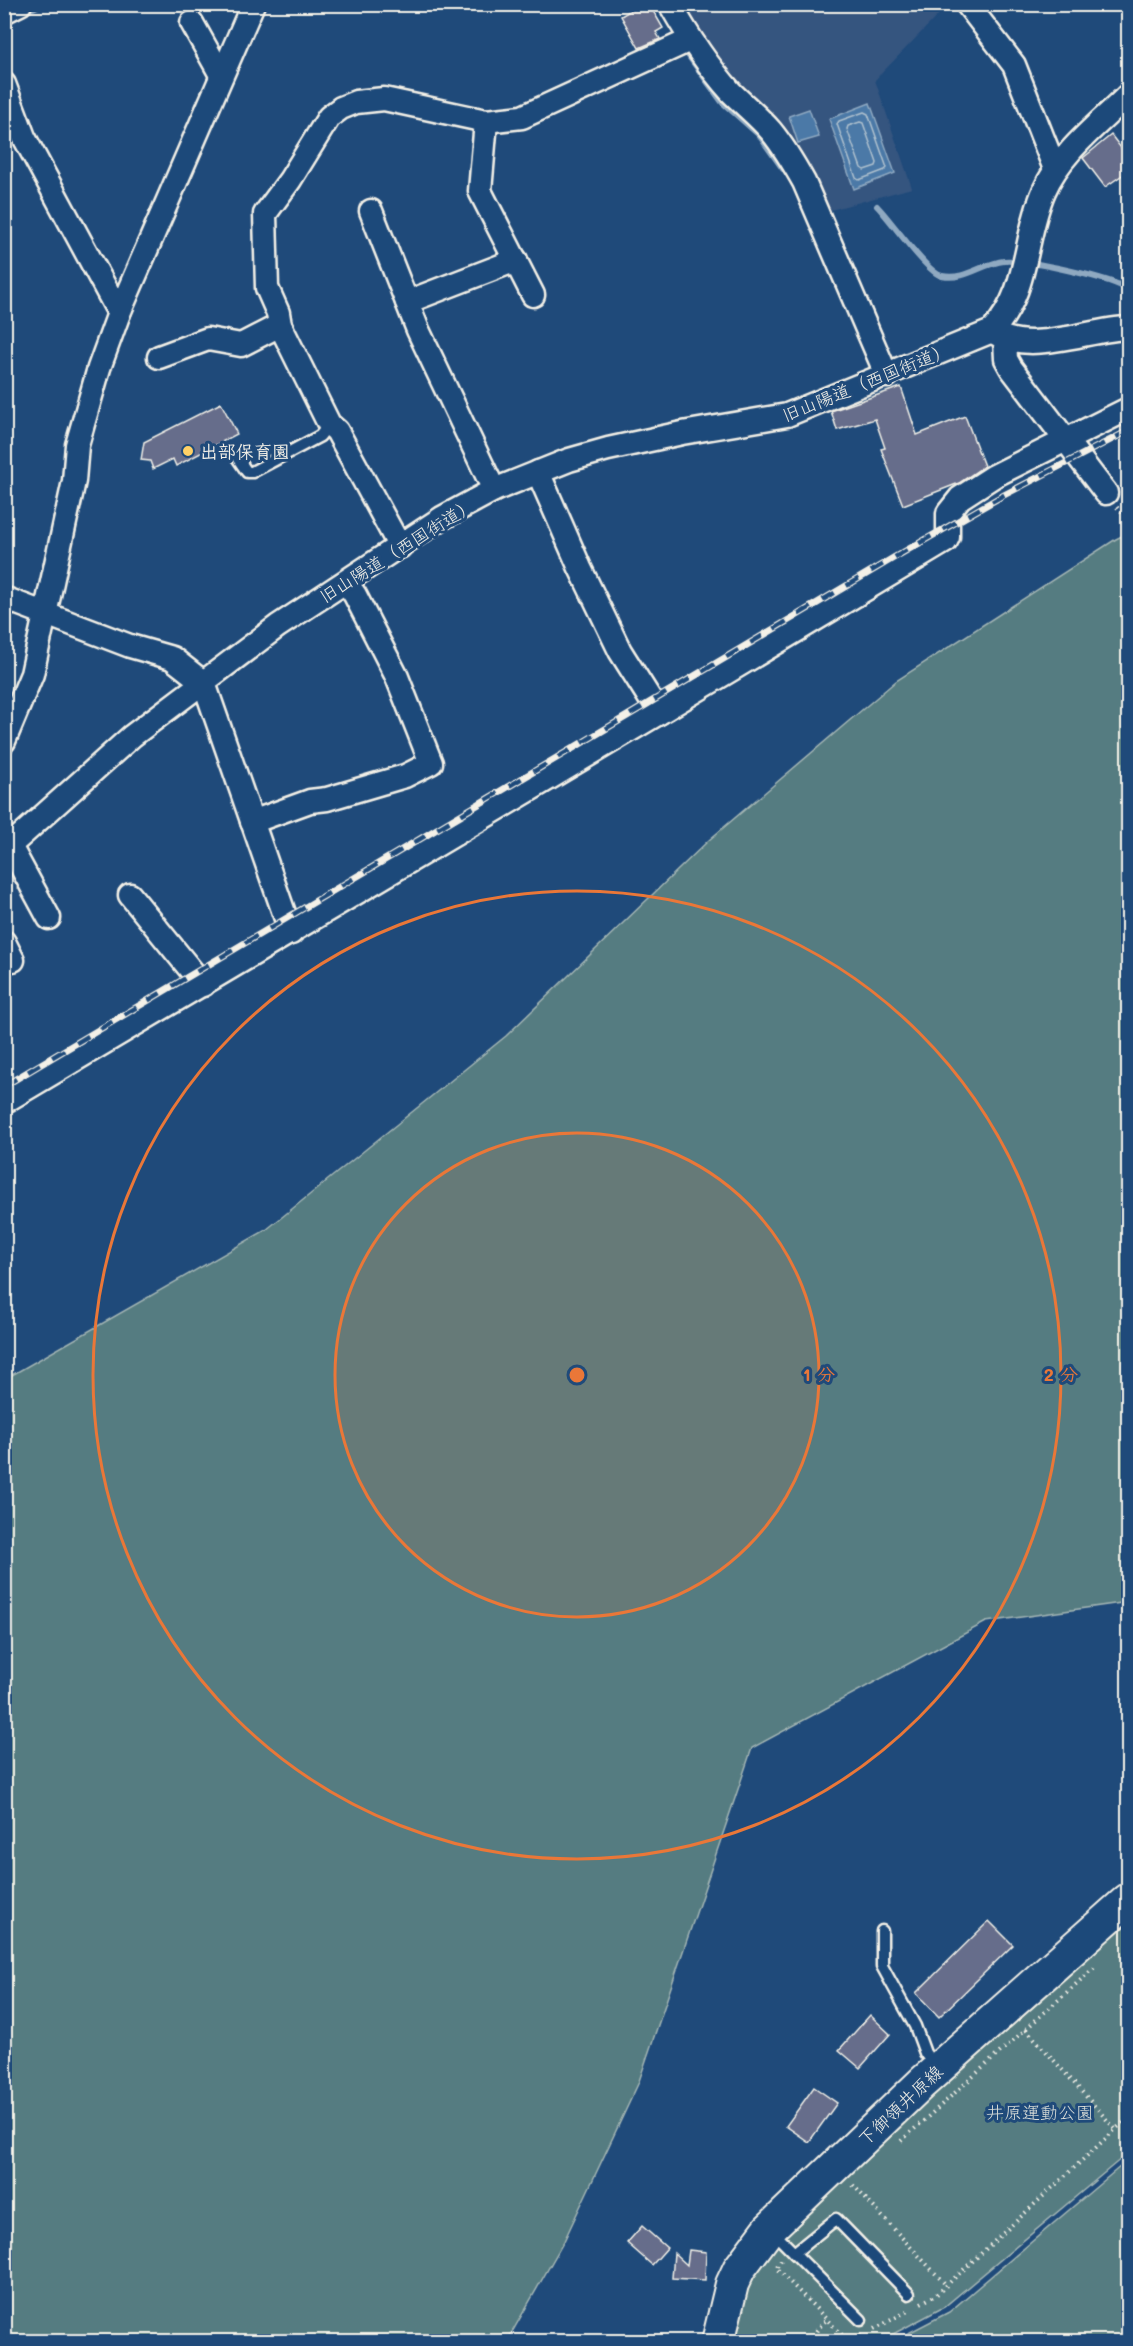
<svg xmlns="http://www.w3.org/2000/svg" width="1133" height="2346" viewBox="0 0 1133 2346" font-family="Mali,'Klee One',sans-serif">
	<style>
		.built { fill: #34547f }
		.green { fill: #557b81; stroke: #a4b6b4; stroke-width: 1.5 }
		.water { fill: #4b79a7; stroke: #8fa9c1; stroke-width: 1.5 }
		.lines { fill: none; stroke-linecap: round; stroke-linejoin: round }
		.shore { stroke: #b0c1ce; stroke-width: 1.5 }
		.stream { stroke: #8fa9c1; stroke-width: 6 }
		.building { fill: #666d8b; stroke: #f4f1e8; stroke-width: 1.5 }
		.service-casing { stroke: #f4f1e8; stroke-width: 15 }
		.minor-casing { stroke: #f4f1e8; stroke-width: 27 }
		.secondary-casing { stroke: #f4f1e8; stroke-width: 36 }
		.path { stroke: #f4f1e8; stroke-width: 4; stroke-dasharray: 1.5 4.5; stroke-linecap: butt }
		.service { stroke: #1f4a7a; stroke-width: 10 }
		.minor { stroke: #1f4a7a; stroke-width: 22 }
		.secondary { stroke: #1f4a7a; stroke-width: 32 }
		.rail-casing { stroke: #f4f1e8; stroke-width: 7 }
		.rail { stroke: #1f4a7a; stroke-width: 4.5; stroke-dasharray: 14; stroke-linecap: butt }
		.ring { fill: none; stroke: #ea7738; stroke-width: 3 }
		.poi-dot { fill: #ffd166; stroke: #1f4a7a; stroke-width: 2 }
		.labels { text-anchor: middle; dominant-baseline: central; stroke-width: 6; stroke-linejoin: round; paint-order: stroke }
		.street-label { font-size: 18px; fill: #f4f1e8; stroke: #1f4a7a }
		.poi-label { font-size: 18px; font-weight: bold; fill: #f4f1e8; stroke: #1f4a7a; text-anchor: start }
		.park-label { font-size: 18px; fill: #dcdfd9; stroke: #1f4a7a }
		.centre { fill: #ea7738; stroke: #1f4a7a; stroke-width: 3 }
		.ring-label { font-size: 18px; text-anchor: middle; font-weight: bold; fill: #ea7738; stroke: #1f4a7a; stroke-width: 6; stroke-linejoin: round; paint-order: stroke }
	</style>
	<rect width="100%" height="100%" fill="#1f4a7a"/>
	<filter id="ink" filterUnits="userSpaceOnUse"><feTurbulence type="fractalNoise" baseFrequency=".0167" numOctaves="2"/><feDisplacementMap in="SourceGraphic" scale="12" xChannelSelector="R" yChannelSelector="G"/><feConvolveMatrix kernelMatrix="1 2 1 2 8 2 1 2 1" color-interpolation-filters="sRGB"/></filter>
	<g filter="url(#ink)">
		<path class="built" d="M680,5H948L875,80L912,188L827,211Z"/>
		<g class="green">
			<path d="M1128,533V1602L986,1622L752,1748L638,2084L564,2241L507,2341H5V1379L266,1230L506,1036L709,840L896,681L1116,539Z"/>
			<path d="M1128,1912V2153L944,2307L880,2341L727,2342L750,2274L765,2250Z"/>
			<path d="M1128,2160V2341H893L949,2312Z"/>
		</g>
		<g class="water">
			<path d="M870,103L895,173L854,189L829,119Z"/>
			<path d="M809,109L819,137L798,143L789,116Z"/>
		</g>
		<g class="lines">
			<g class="shore">
				<path d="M864,112L868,114L887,168L885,170L859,180L856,178L837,124L839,121Z"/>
				<path d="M860,122L863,123L877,163L876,166L864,170L861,168L847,129L848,126Z"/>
			</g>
			<g class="stream">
				<path d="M25,12L41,4"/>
				<path d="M685,51L722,102L759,135L783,169"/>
				<path d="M877,206C891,220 927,273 942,276C965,281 983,263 1004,261C1024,259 1114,278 1128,290"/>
			</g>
		</g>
		<g class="building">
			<path d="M641,4H646L649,10L652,9L663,28L656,32L660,39L639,48L621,16Z"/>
			<path d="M1111,135L1128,157V171L1105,187L1083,158Z"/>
			<path d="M901,387L917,435L965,416L984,466L959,483L903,505L881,449L885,448L875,419L837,430L831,411Z"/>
			<path d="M221,403L237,434L176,466L173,459L153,469L150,461L141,460L144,442Z"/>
			<path d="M989,1921L1013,1945L939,2017L916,1993Z"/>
			<path d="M870,2015L890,2034L860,2068L839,2050Z"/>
			<path d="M814,2087L837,2103L809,2142L786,2126Z"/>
			<path d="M642,2226L667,2248L652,2265L627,2243Z"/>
			<path d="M689,2250L706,2252L705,2280L672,2278L674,2253L687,2265Z"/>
		</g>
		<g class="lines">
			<g class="service-casing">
				<g id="service">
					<path d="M236,456L247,472H252L320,436L329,424"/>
					<path d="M882,1931V1966L915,2026L925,2053L935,2067"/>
					<path d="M772,2231L861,2320"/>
					<path d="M794,2253L836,2219L909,2294"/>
				</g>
			</g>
			<g class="minor-casing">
				<g id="minor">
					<path d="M670,4C688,36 707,65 731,92C744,105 759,117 771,131C784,147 794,164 804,182L887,376"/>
					<path d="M967,4L1014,65L1055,169"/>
					<path d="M4,12L20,4"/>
					<path d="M192,23L221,75"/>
					<path d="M4,84L24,137L119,313"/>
					<path d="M486,121L480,191L533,295"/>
					<path d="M371,211L418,330L494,490"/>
					<path d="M407,302L516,260"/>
					<path d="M993,332C1030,356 1088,329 1128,328"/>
					<path d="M1005,339L1006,359L1011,368L1106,493"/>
					<path d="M159,357L208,339L241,345L280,325"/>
					<path d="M400,547L337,431L329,424L280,325L278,313L267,288L265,214L290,180L329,117L341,108L356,102L384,99L486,121L522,117L690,40"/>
					<path d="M4,598L130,646L172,658L204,683L291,933"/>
					<path d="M659,713L946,541L948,537V513L960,498L994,476L1128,409"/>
					<path d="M4,741L32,674L74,481L77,445L99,368L119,313L253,4"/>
					<path d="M252,822L310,801L327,799L405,776L431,763L397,677L355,595L346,582"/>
					<path d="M10,846L49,918"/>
					<path d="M4,851L132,736L278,626L442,518L494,490L569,460L608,449L682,433L787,415L992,331C1030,290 1023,239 1044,191C1061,152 1099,124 1128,95"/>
					<path d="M130,895L203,985"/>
					<path d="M4,942L13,960"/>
					<path d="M4,1102L659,713L620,651L580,568L538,472"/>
				</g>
			</g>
			<g class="secondary-casing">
				<path id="secondary" d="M718,2342L732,2284L739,2269L769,2229L922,2083L1128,1900"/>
			</g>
			<g class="path">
				<path d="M1117,507L1121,512H1128"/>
				<path d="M1026,2029L1116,2130"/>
				<path d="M901,2141L1094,1968"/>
				<path d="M853,2185L946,2285"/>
				<path d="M781,2260L776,2268L849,2342"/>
				<path d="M921,2303L936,2295L1128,2118"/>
				<path d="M874,2329L910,2310"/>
				<path d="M811,2342L817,2330L827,2319"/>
				<path d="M850,2342L862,2335"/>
			</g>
			<use href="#service" class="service"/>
			<use href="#minor" class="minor"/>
			<use href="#secondary" class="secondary"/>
			<g class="rail-casing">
				<path id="rail" d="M4,1086L895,557L1002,496L1128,431"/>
			</g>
			<use href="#rail" class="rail"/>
		</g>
	</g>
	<circle cx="577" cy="1375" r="242" fill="#ea7738" fill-opacity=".12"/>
	<g class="ring">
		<circle cx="577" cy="1375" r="242"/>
		<circle cx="577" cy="1375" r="484"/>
	</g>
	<circle class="poi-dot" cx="188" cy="451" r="6"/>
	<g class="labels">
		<g class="street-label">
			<text transform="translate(866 382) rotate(-22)">旧山陽道（西国街道）</text>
			<text transform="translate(397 550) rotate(-32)">旧山陽道（西国街道）</text>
			<text transform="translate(900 2105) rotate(-43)">下御領井原線</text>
		</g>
		<g class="poi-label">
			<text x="200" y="451">出部保育園</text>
		</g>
		<g class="park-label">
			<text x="1040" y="2112">井原運動公園</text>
		</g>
	</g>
	<circle cx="577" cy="1375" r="9" class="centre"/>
	<g class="ring-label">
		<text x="819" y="1381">1 分</text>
		<text x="1061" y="1381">2 分</text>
	</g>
	<rect width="1133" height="2346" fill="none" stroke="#1f4a7a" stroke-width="24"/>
	<rect x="12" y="12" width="1109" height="2322" fill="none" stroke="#f4f1e8" stroke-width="2" filter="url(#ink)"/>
</svg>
